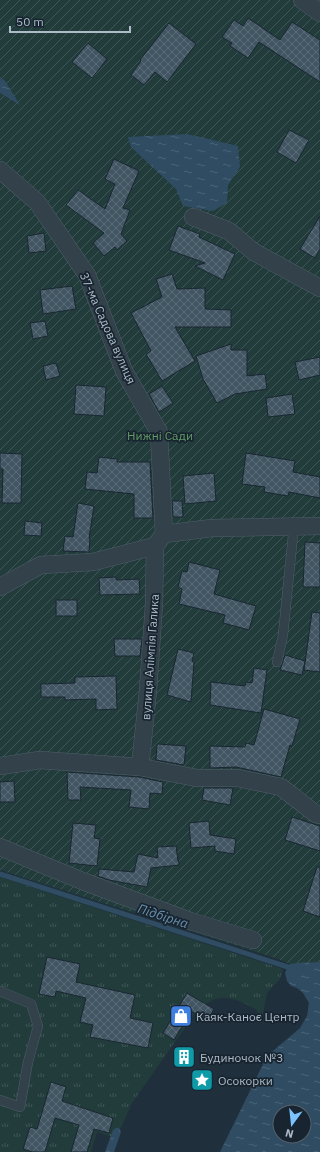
<svg xmlns="http://www.w3.org/2000/svg" width="320" height="1152" viewBox="0 0 320 1152" font-family="'IBM Plex Sans',sans-serif">
	<style>
		.grass { fill: url(#grass-tufts) }
		.garden { fill: url(#garden-furrows) }
		.water { fill: url(#water-ripples); fill-rule: evenodd }
		.lines { fill: none; stroke-linecap: round; stroke-linejoin: round }
		.stream { stroke: #2f4c62; stroke-width: 5 }
		.building { fill: url(#building-cross-hatch); stroke: #1a2732 }
		.lane-casing { stroke: #505e69; stroke-width: 10 }
		.street-casing { stroke: #505e69; stroke-width: 18 }
		.lane { stroke: #33414b; stroke-width: 9 }
		.street { stroke: #33414b; stroke-width: 17 }
		.labels { text-anchor: middle; dominant-baseline: central; stroke-width: 3.5; stroke-linejoin: round; paint-order: stroke }
		.street-label { font-size: 12px; fill: #adbbc8; stroke: #182530 }
		.park-label { font-size: 12px; fill: #629b67; stroke: #182530 }
		.poi-label { font-size: 12px; fill: #adbbc8; stroke: #182530; text-anchor: start }
		.water-label { font-size: 13px; font-style: italic; fill: #6a92af; stroke: #182530 }
	</style>
	<defs>
		<pattern id="grass-tufts" width="24" height="20" patternUnits="userSpaceOnUse"><rect width="24" height="20" fill="#213c3b"/><path d="M3 7l-1-3M5 7V3M7 7l1-3M15 17l-1-3M17 17v-4M19 17l1-3" fill="none" stroke="#3f5656"/></pattern>
		<pattern id="garden-furrows" width="10" height="10" patternUnits="userSpaceOnUse"><rect width="10" height="10" fill="#213c3b"/><path d="M-1 1l2-2M0 10L10 0M9 11l2-2" fill="none" stroke="#3f5656"/></pattern>
		<pattern id="water-ripples" width="26" height="14" patternUnits="userSpaceOnUse"><rect width="26" height="14" fill="#2f4c62"/><path d="M2 4q2-2 4 0t4 0M15 11q2-2 4 0t4 0" fill="none" stroke="#4a6477"/></pattern>
		<pattern id="building-cross-hatch" width="8" height="8" patternUnits="userSpaceOnUse"><rect width="8" height="8" fill="#425563"/><path d="M0 0l8 8M0 8l8-8" fill="none" stroke="#5b6c78"/></pattern>
	</defs>
	<rect width="100%" height="100%" fill="#1f2f3b"/>
	<path class="grass" d="M0,877L283,969L280,979L267,993L261,1024L257,1010C245,1003 230,995 215,999C210,1001 204,1006 199,1008L132,1103L116,1138L97,1132L91,1152H0Z"/>
	<path class="garden" d="M0,0H320V962L290,964L278,959L0,870Z"/>
	<g class="water">
		<path d="M0,77L5,81L20,105L0,93Z"/>
		<path d="M187,134L238,146L240,167L228,185L227,203L213,211L183,206L176,189L131,147L128,137Z"/>
		<path d="M320,962V1152H220L267,1056L300,1028L307,1016L309,1003L303,993L297,988L291,986L287,981L285,973L288,966L290,964L297,963ZM280,1112H304V1136H280Z"/>
		<path d="M116,1128H119L121,1132L114,1152H105L113,1130Z"/>
	</g>
	<g class="lines">
		<path class="stream" d="M0,874L294,969"/>
	</g>
	<g class="building">
		<path d="M248,18L280,40L292,22L320,40V82L259,42L248,58L230,46L232,43L222,37L234,20L243,26Z"/>
		<path d="M169,23L196,44L167,82L155,72L144,85L131,75L141,61L140,60Z"/>
		<path d="M88,43L107,59L92,78L72,62Z"/>
		<path d="M289,130L309,140L296,163L277,152Z"/>
		<path d="M114,159L139,171L123,208L130,210L121,234L127,241L117,250L115,247L104,256L93,243L104,233L66,205L78,190L105,209L115,184L105,179Z"/>
		<path d="M320,216V249L315,258L300,249Z"/>
		<path d="M178,226L200,234L199,237L235,254L223,280L195,266L205,263L169,250Z"/>
		<path d="M44,233L46,251L29,253L27,236Z"/>
		<path d="M172,274L177,289L205,288V309L231,310V327H175L195,361L162,381L146,354L151,351L131,313L162,297L156,279Z"/>
		<path d="M72,286L76,309L43,314L40,290Z"/>
		<path d="M45,321L48,336L33,339L30,323Z"/>
		<path d="M231,344V350H247V376L265,374L267,389L235,394L217,403L203,379L196,356Z"/>
		<path d="M320,357V375L299,380L295,362Z"/>
		<path d="M56,363L60,376L46,380L43,366Z"/>
		<path d="M76,385L106,387L104,416L74,414Z"/>
		<path d="M162,386L173,403L159,412L149,394Z"/>
		<path d="M292,394L295,414L268,417L266,398Z"/>
		<path d="M0,453L22,454L21,503H2L3,469H0Z"/>
		<path d="M246,453L295,461L293,472L320,477V498L289,492L288,496L264,492L265,487L242,484Z"/>
		<path d="M99,457L117,459V462H150L153,518H134V494L85,489L87,472L97,473Z"/>
		<path d="M214,473L216,501L185,504L183,476Z"/>
		<path d="M172,501H182L183,517H173Z"/>
		<path d="M78,503L94,506L89,538H90L89,552L63,551L65,536L73,537Z"/>
		<path d="M25,521L42,523L41,536L24,535Z"/>
		<path d="M305,542L320,543V587H303Z"/>
		<path d="M189,562L220,570L214,594L256,606L249,630L223,623L225,615L179,604L182,589L178,587L182,571L187,572Z"/>
		<path d="M116,577V580L139,579L140,594L100,595L99,578Z"/>
		<rect x="56" y="600" width="21" height="16"/>
		<path d="M312,612L320,613V672L304,670Z"/>
		<path d="M114,639H142L140,656H115Z"/>
		<path d="M178,649L194,653L192,661L194,662L191,702L167,695Z"/>
		<path d="M285,655L305,661L302,675L280,670Z"/>
		<path d="M254,668L267,670L261,713L210,705L211,682L245,686L246,682L252,683Z"/>
		<path d="M116,676L117,709L96,710V699L65,700V697H41V684L75,683V677Z"/>
		<path d="M264,709L300,719L292,746L290,745L281,777L236,767L210,768V746L245,747L246,743L254,745Z"/>
		<path d="M157,744L186,746L184,765L156,760Z"/>
		<path d="M67,772L139,777L163,782L162,794L150,793L149,809L129,807L131,790L80,787L81,800H68Z"/>
		<path d="M14,781L15,802H0V782Z"/>
		<path d="M204,788H233L230,805L202,800Z"/>
		<path d="M292,817L320,826V851L285,840Z"/>
		<path d="M209,821L210,835L236,839L234,854L215,851V846L191,848L189,823Z"/>
		<path d="M73,823L96,825L94,838L100,839L97,866L69,863Z"/>
		<path d="M176,846L178,861L179,862V865L151,868L147,887L109,880L98,876L99,869L134,872L138,854L158,858L157,847Z"/>
		<path d="M317,867H320V917L303,911Z"/>
		<path d="M47,957L80,964L76,982L135,995L130,1018L153,1023L148,1048L90,1037L93,1025L80,1022L86,998L56,991L55,997L39,994Z"/>
		<path d="M187,993L214,1009L207,1021L191,1011L174,1040L163,1033Z"/>
		<path d="M51,1082L66,1087L62,1101L113,1118L109,1133L94,1129L87,1152H71L79,1125L55,1118L45,1152H33L23,1149L30,1127L37,1129Z"/>
	</g>
	<g class="lines">
		<g class="lane-casing">
			<g id="lane">
				<path d="M277,662L283,635L294,525"/>
				<path d="M0,991L31,1004L38,1026L28,1062L20,1107L0,1100"/>
			</g>
		</g>
		<g class="street-casing">
			<g id="street">
				<path d="M302,0L320,13"/>
				<path d="M0,170L37,202L87,275L124,371L159,432L164,534"/>
				<path d="M193,217L229,231L254,252L320,288"/>
				<path d="M0,587L41,565L93,562L155,546L164,534L212,528L320,526"/>
				<path d="M0,766L40,760L140,767L197,778H238L281,787L316,814L320,815"/>
				<path d="M140,767L148,691L154,604L155,546"/>
				<path d="M0,847L85,882L190,921L253,940"/>
			</g>
		</g>
		<use href="#lane" class="lane"/>
		<use href="#street" class="street"/>
	</g>
	<defs>
		<g id="shop-square" transform="scale(1.15)"><rect x="-9" y="-9" width="18" height="18" rx="4" fill="#3f7fe0" stroke="#182530"/><path d="M-5-2.5h2.3a2.7 3.5 0 0 1 5.4 0H5L5.5 6h-11ZM-1.5-2.5h3a1.5 2.3 0 0 0-3 0Z" fill="#fff"/></g>
		<g id="building-square" transform="scale(1.15)"><rect x="-9" y="-9" width="18" height="18" rx="4" fill="#0f9aa8" stroke="#182530"/><path d="M-4-6H4V6H1V3H-1V6H-4ZM-2.5-4.3h1.7v1.8h-1.7ZM.8-4.3h1.7v1.8H.8ZM-2.5-1h1.7V.8h-1.7ZM.8-1h1.7V.8H.8Z" fill="#fff"/></g>
		<g id="sight-square" transform="scale(1.15)"><rect x="-9" y="-9" width="18" height="18" rx="4" fill="#0f9aa8" stroke="#182530"/><path d="M0-6L1.8-2.2L6-1.7L2.9 1.2L3.7 5.4L0 3.3L-3.7 5.4L-2.9 1.2L-6-1.7L-1.8-2.2Z" fill="#fff"/></g>
	</defs>
	<g fill-rule="evenodd">
		<use href="#shop-square" x="181" y="1016"/>
		<use href="#building-square" x="184" y="1057"/>
		<use href="#sight-square" x="202" y="1080"/>
	</g>
	<g class="labels">
		<g class="street-label">
			<text transform="translate(108 328) rotate(66)">37-ма Садова вулиця</text>
			<text transform="translate(150 657) rotate(-86)">вулиця Алімпія Галика</text>
		</g>
		<g class="park-label">
			<text x="160" y="435">Нижні Сади</text>
		</g>
		<g class="poi-label">
			<text x="196" y="1016">Каяк-Каноє Центр</text>
			<text x="200" y="1057">Будиночок №3</text>
			<text x="218" y="1080">Осокорки</text>
		</g>
		<g class="water-label">
			<text transform="translate(163 916) rotate(18)">Підбірна</text>
		</g>
	</g>
	<g transform="translate(292 1124) rotate(195)"><circle r="19" fill="#182530" stroke="#54616d"/>
	<path d="M0-3L7 15L0 10L-7 15Z" fill="#7bc2ff"/>
	<text y="-6" font-size="11" font-weight="bold" text-anchor="middle" fill="#adbbc8">N</text>
	</g>
	<path d="M10 26v6h120v-6" fill="none" stroke="#adbbc8" stroke-width="2"/>
	<text x="16" y="26" font-size="12" fill="#adbbc8" stroke="#182530" stroke-width="3" paint-order="stroke">50 m</text>
</svg>
